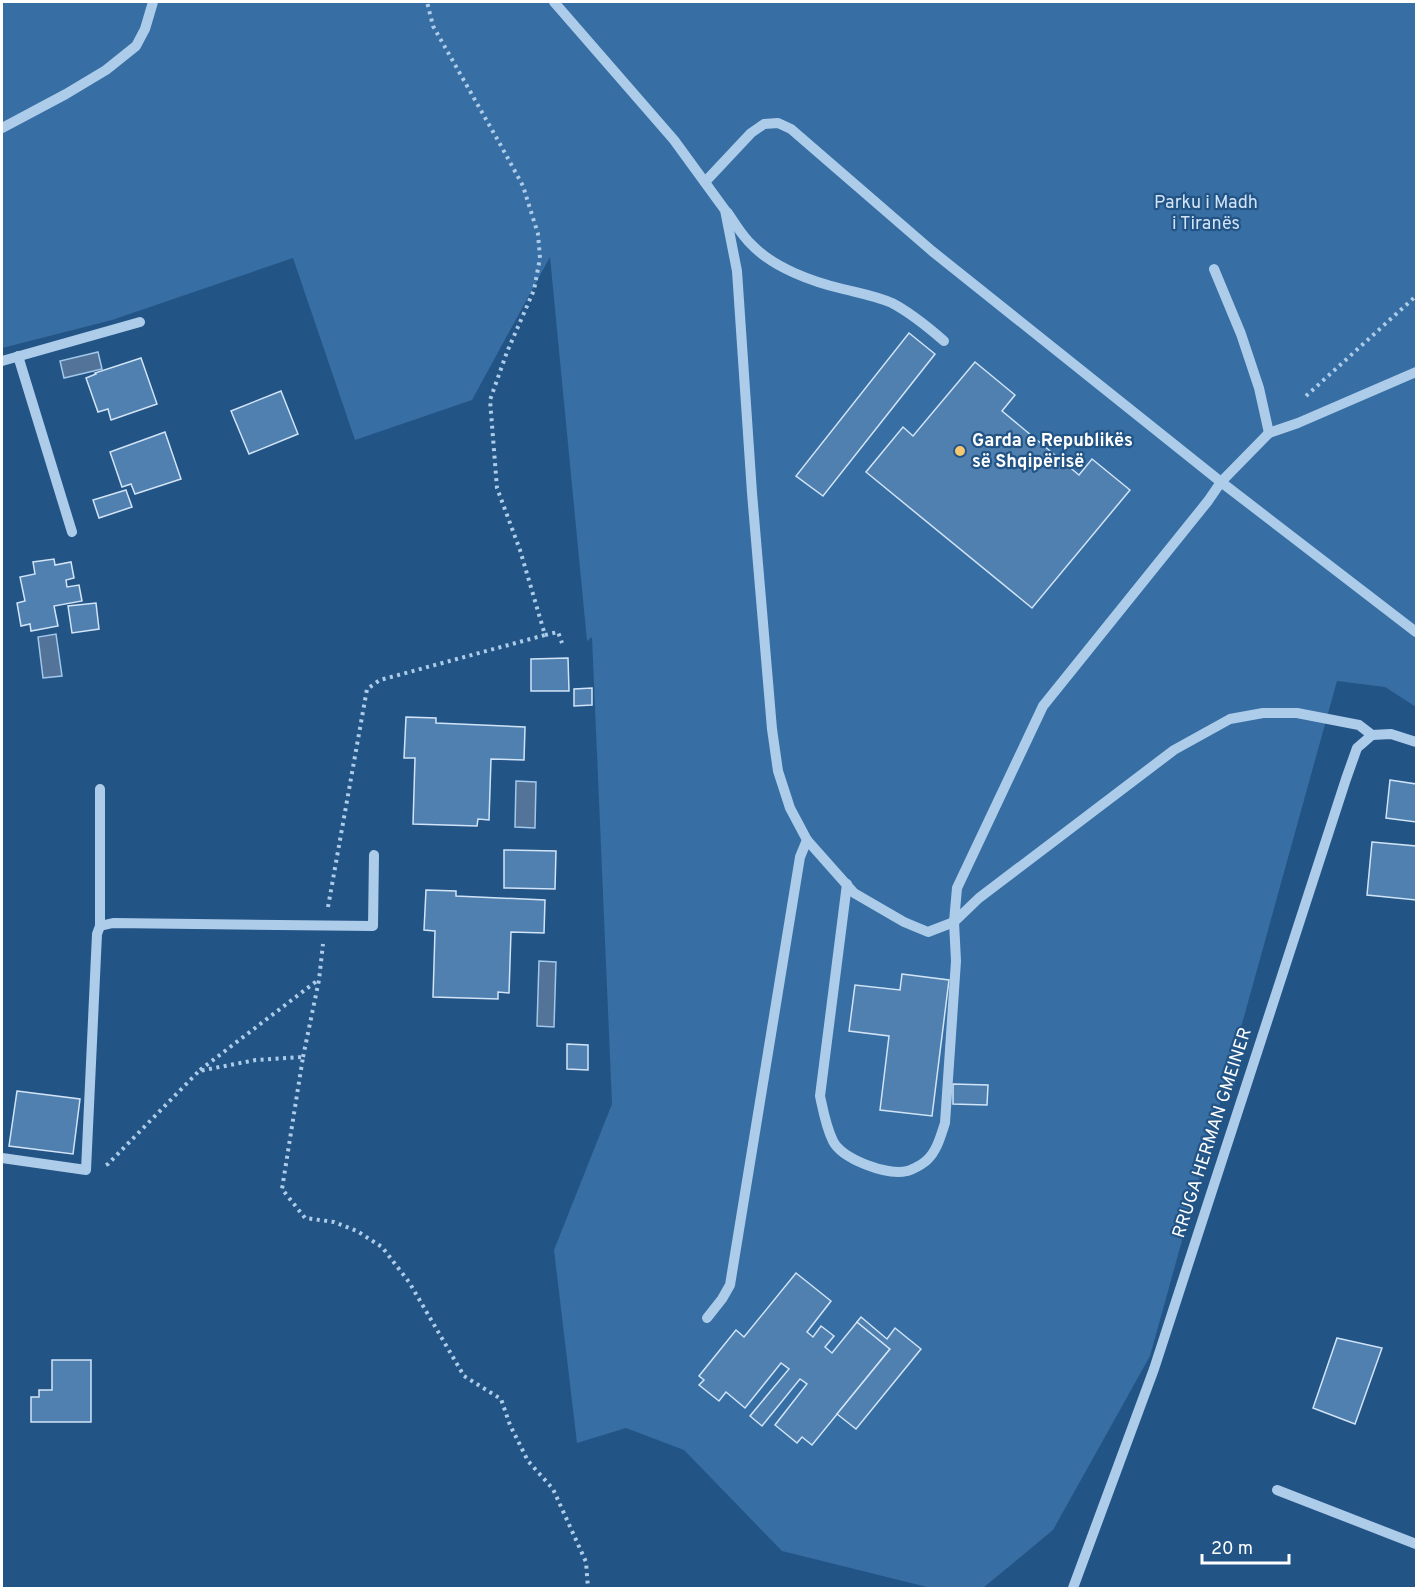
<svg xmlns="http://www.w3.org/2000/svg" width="1418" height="1590" viewBox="0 0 1418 1590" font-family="Overpass,sans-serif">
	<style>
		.green { fill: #376ea3 }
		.water { fill: #537498; stroke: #a1c7ea; stroke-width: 1.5 }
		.building { fill: #5080b0; stroke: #d1e4f7; stroke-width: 1.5 }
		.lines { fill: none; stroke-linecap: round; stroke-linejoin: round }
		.path { stroke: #adcce9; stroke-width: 4; stroke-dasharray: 3 4.5; stroke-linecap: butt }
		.minor { stroke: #adcce9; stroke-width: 10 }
		.poi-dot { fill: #f4c770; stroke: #235486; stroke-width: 2 }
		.labels { text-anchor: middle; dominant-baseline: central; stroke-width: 4.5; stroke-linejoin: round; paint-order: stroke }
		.park-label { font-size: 18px; fill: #d1e4f7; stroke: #235486 }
		.poi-label { font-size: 18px; font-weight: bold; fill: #fff; stroke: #235486; text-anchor: start }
		.street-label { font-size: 18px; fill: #fff; stroke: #235486 }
	</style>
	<rect width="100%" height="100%" fill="#235486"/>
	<path class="green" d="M2,2H1416V707L1385,687L1337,681L1150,1356L1053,1530L983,1588H931L782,1551L684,1450L626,1428L577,1443L554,1250L612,1104L592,637L587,641L550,257L472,400L355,440L293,258L112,320L2,348Z"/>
	<g class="water">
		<path d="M98,352L102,369L64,378L60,361Z"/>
		<path d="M56,634L62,676L43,678L38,637Z"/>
		<path d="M516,781L536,782L535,828L515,827Z"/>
		<path d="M539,961L556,962L554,1027L537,1026Z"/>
	</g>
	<g class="building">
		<path d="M909,333L935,354L823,496L796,476Z"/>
		<path d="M141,358L157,404L111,420L108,409L98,412L86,378L96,374L95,373Z"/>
		<path d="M975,362L1015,395L1002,411L1079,475L1092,459L1130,490L1032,608L866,472L903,427L913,436Z"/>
		<path d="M281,391L298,434L249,454L231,411Z"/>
		<path d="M165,432L181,479L135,494L131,484L122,487L110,452Z"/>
		<path d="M126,490L132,507L99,518L93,500Z"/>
		<path d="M54,559L55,565L71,562L74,578L66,580L67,587L79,585L82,601L54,606L58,626L31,631L30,624L21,626L17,603L25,601L20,577L35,574L33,562Z"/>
		<path d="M96,603L99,629L72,633L68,606Z"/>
		<path d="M568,658L569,691H531V659Z"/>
		<path d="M592,688V705L574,706V689Z"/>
		<path d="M406,717L436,718V723L525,727L524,760L491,759L489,820L478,819L477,826L413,824L415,758H404Z"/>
		<path d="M1390,780L1416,784V822L1386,818Z"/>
		<path d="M1372,842L1416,846V900L1367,895Z"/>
		<path d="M504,850L556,851L555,889L504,888Z"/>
		<path d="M426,890L456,891V896L545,900L544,933L511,932L509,993L498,992V999L433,997L435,931L424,930Z"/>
		<path d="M902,974L949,980L932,1116L880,1110L889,1036L849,1031L855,985L900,990Z"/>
		<path d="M567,1044L588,1045V1070L567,1069Z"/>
		<path d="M953,1084L988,1085L987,1105L953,1104Z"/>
		<path d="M17,1091L80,1099L73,1154L9,1146Z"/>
		<path d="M796,1273L831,1301L807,1332L813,1337L821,1326L834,1336L825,1347L832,1353L857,1322L890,1349L812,1445L802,1437L797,1443L775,1425L807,1384L800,1379L762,1426L750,1416L789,1369L781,1363L745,1408L726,1392L719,1401L699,1385L704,1380L699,1376L736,1330L744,1337Z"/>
		<path d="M861,1317L887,1339L895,1328L921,1349L856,1429L837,1414L890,1349L857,1322Z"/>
		<path d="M1337,1338L1382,1348L1355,1424L1313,1408Z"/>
		<path d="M52,1360H91V1422H31V1397H39V1390H52Z"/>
	</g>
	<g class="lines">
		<g class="path">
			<path d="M1306,396L1416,296"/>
			<path d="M545,635L558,632L562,643"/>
			<path d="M328,907L367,689L380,680L545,635L520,550L497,488L490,400L507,352L534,290L540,258L538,234L523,186L500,144L433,26L427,2"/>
			<path d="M303,1057L319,980L323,944"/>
			<path d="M200,1070L318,980"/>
			<path d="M106,1165L108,1164L199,1071L256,1060L303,1057L282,1189L305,1218L334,1222L357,1231L382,1247L409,1282L464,1376L501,1399L510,1425L528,1461L553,1489L586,1562L588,1588"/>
		</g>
		<g class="minor">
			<path d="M554,2L674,140L725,210L737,271L752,493L772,729L778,771L790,808L807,840L854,893L904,922L928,932L954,922L979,898L1174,750L1230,719L1263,713H1297L1359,725L1372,735"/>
			<path d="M2,128L66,94L106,70L136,46L145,29L153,2"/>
			<path d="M705,182L751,133L764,124L778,123L791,129L932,251L1221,482L1416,632"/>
			<path d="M727,212C735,223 742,236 752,245C774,268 813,282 843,289C859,293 876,296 892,303C911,313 928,327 944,341"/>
			<path d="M1214,269L1241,334L1259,388L1269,433"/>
			<path d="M18,356L72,532"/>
			<path d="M2,361L140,322"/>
			<path d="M847,884L820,1096C823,1110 826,1127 833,1141C842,1159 887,1176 907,1171C912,1170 923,1164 927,1160C937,1151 941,1135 945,1123L956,961L954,922L957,888L1043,706L1208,501L1221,482L1269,433L1298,423L1416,372"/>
			<path d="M100,926L113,923L373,926L374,855"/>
			<path d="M2,1158L86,1170L97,934L100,926V789"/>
			<path d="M707,1318L722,1299L730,1285L800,857L807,840"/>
			<path d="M1277,1490L1416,1544"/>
			<path d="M1073,1588L1154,1369L1346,779L1357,748L1372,735L1391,734L1416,742"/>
		</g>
	</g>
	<circle class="poi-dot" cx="960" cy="451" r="6"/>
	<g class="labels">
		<g class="park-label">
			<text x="1206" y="203">Parku i Madh<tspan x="1206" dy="21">i Tiranës</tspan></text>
		</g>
		<g class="poi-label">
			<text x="972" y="441">Garda e Republikës<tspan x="972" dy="21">së Shqipërisë</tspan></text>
		</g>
		<g class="street-label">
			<text transform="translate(1213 1133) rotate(-72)">RRUGA HERMAN GMEINER</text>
		</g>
	</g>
	<rect width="1418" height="1590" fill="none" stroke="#ffffff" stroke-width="6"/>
	<path d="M1202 1554v9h87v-9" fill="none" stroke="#ffffff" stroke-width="3"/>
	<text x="1211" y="1554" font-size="18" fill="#ffffff" stroke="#235486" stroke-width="4.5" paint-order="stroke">20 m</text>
</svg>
